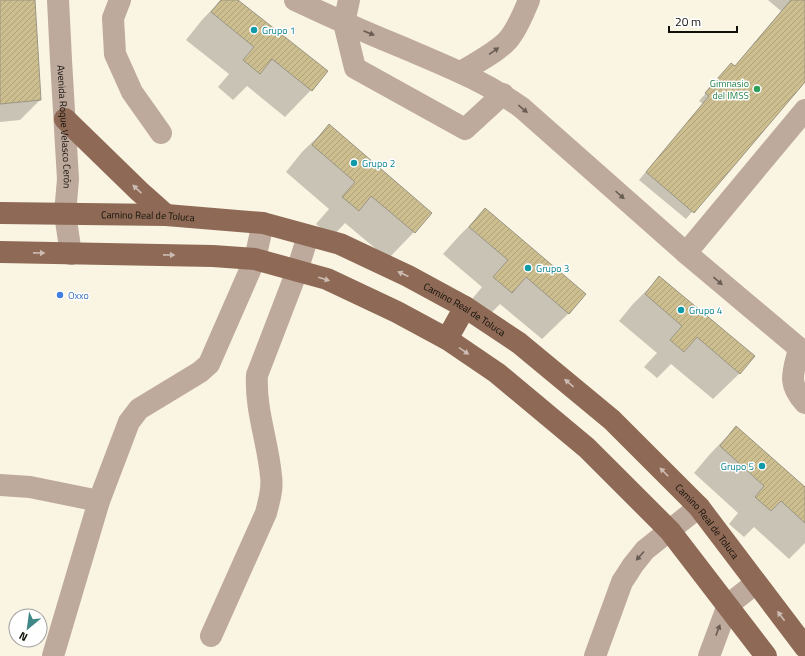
<svg xmlns="http://www.w3.org/2000/svg" width="805" height="656" viewBox="0 0 805 656" font-family="'Titillium Web',sans-serif">
	<style>
		.shadow { fill: #0003 }
		.building { fill: url(#building-hatch); stroke: #9b9685 }
		.lines { fill: none; stroke-linecap: round; stroke-linejoin: round }
		.minor { stroke: #bea99d; stroke-width: 22 }
		.major { stroke: #8e6a56; stroke-width: 22 }
		.oneway { fill: #685c53 }
		.oneway2 { fill: #ccbcb3 }
		.culture-dot { fill: #0f9aa8; stroke: #fff; stroke-width: 1.5 }
		.leisure-dot { fill: #2e9e5b; stroke: #fff; stroke-width: 1.5 }
		.shop-dot { fill: #3f7fe0; stroke: #fff; stroke-width: 1.5 }
		.labels { text-anchor: middle; dominant-baseline: central; stroke-width: 3; stroke-linejoin: round; paint-order: stroke }
		.culture-label { font-size: 10px; fill: #0d838f; stroke: #fff; text-anchor: start }
		.leisure-label { font-size: 10px; fill: #27864d; stroke: #fff; text-anchor: end }
		.street-label { font-size: 10px; fill: #110f09; stroke: #fff }
		.shop-label { font-size: 10px; fill: #366cbe; stroke: #fff; text-anchor: start }
	</style>
	<defs>
		<pattern id="building-hatch" width="6" height="6" patternUnits="userSpaceOnUse"><rect width="6" height="6" fill="#cdbe8f"/><path d="M-1 1l2-2M0 6l6-6M5 7l2-2" fill="none" stroke="#afa27a"/></pattern>
	</defs>
	<rect width="100%" height="100%" fill="#faf4e2"/>
	<g class="shadow">
		<path d="M0,0H34L40,100L20,120L0,122Z"/>
		<path d="M221,0H237L326,72L311,90L285,117L247,86L233,100L218,87L229,74L186,40L202,20Z"/>
		<path d="M768,0H805V80L686,219L639,180L703,104L699,101L731,64L734,67L781,11Z"/>
		<path d="M329,126L431,213L414,232L388,259L345,223L332,237L316,224L329,209L286,172L302,152Z"/>
		<path d="M485,210L569,313L542,339L500,304L485,319L468,304L482,287L443,254L459,236Z"/>
		<path d="M659,278L740,373L713,399L671,364L657,378L644,367L657,353L619,321L633,304Z"/>
		<path d="M736,427L805,488V543L789,559L754,527L744,537L729,524L738,513L694,473L710,454Z"/>
	</g>
	<g class="building">
		<path d="M0,0H35L41,100L0,104Z"/>
		<path d="M221,0H238L328,71L312,91L272,59L260,74L243,60L254,47L211,12Z"/>
		<path d="M791,0H805V82L694,213L646,172L709,96L705,93L731,63L735,66Z"/>
		<path d="M329,124L432,213L415,233L371,196L359,211L342,197L355,182L312,145Z"/>
		<path d="M485,208L586,294L569,314L526,277L512,293L493,277L508,260L469,227Z"/>
		<path d="M659,276L755,356L740,374L697,337L684,352L670,340L682,326L645,294Z"/>
		<path d="M736,426L805,487V523L781,501L771,511L755,497L764,486L720,446Z"/>
	</g>
	<g class="lines">
		<g class="minor">
			<path id="s1" d="M58,0L61,60L68,179L65,214L71,254"/>
			<path d="M120,0L113,18L115,54L132,92L161,133"/>
			<path d="M295,0C331,17 367,33 404,48C446,66 485,81 522,108L686,253L805,353"/>
			<path d="M349,0L344,23L355,68L465,129L503,94"/>
			<path d="M461,72C475,63 502,50 511,36C519,25 524,12 529,0"/>
			<path d="M686,253L805,110"/>
			<path d="M799,349C793,373 787,383 805,403"/>
			<path d="M0,485L30,487L99,501"/>
			<path d="M211,636L266,513C269,501 273,489 271,476C268,442 255,410 257,375L297,271L308,236"/>
			<path d="M53,656L99,501L129,422L139,409L200,372L209,364L255,259L263,223"/>
			<path d="M595,656L622,582L633,565L645,550L699,507"/>
			<path d="M709,656L728,605L756,583"/>
		</g>
		<g class="major">
			<path d="M65,119L139,191L166,215"/>
			<path id="s2" d="M0,213L166,215L263,223L340,244L408,276L465,307L519,343L612,420L699,507L805,647"/>
			<path d="M0,252L213,256L255,259L327,279L397,312L447,339L497,373L587,448L670,531L766,656"/>
			<path d="M447,339L465,307"/>
		</g>
	</g>
	<defs><path id="oneway-solid" d="M-6-.8H1V-3.2L6.5 0L1 3.2V.8H-6Z"/></defs>
	<g class="oneway">
		<use href="#oneway-solid" transform="translate(369 33) rotate(23)"/>
		<use href="#oneway-solid" transform="translate(494 51) rotate(-35)"/>
		<use href="#oneway-solid" transform="translate(523 109) rotate(39)"/>
		<use href="#oneway-solid" transform="translate(620 195) rotate(42)"/>
		<use href="#oneway-solid" transform="translate(718 281) rotate(40)"/>
		<use href="#oneway-solid" transform="translate(640 556) rotate(132)"/>
		<use href="#oneway-solid" transform="translate(718 630) rotate(-70)"/>
	</g>
	<g class="oneway2">
		<use href="#oneway-solid" transform="translate(137 189) rotate(-137)"/>
		<use href="#oneway-solid" transform="translate(39 253) rotate(1)"/>
		<use href="#oneway-solid" transform="translate(169 255) rotate(1)"/>
		<use href="#oneway-solid" transform="translate(403 274) rotate(-155)"/>
		<use href="#oneway-solid" transform="translate(324 279) rotate(18)"/>
		<use href="#oneway-solid" transform="translate(464 351) rotate(34)"/>
		<use href="#oneway-solid" transform="translate(569 383) rotate(-140)"/>
		<use href="#oneway-solid" transform="translate(664 472) rotate(-135)"/>
		<use href="#oneway-solid" transform="translate(781 616) rotate(-127)"/>
	</g>
	<g class="culture-dot">
		<circle cx="254" cy="30" r="4"/>
		<circle cx="354" cy="163" r="4"/>
		<circle cx="528" cy="268" r="4"/>
		<circle cx="681" cy="310" r="4"/>
		<circle cx="762" cy="466" r="4"/>
	</g>
	<circle class="leisure-dot" cx="757" cy="89" r="4"/>
	<circle class="shop-dot" cx="60" cy="295" r="4"/>
	<g class="labels">
		<g class="culture-label">
			<text x="262" y="30">Grupo 1</text>
			<text x="362" y="163">Grupo 2</text>
			<text x="536" y="268">Grupo 3</text>
			<text x="689" y="310">Grupo 4</text>
			<text x="754" y="466" text-anchor="end">Grupo 5</text>
		</g>
		<g class="leisure-label">
			<text x="749" y="83">Gimnasio<tspan x="749" dy="12">del IMSS</tspan></text>
		</g>
		<g class="street-label">
			<text stroke="none"><textPath href="#s1" startOffset="127">Avenida Roque Velasco Cerón</textPath></text>
			<text stroke="none"><textPath href="#s2" startOffset="148">Camino Real de Toluca</textPath></text>
			<text stroke="none"><textPath href="#s2" startOffset="484">Camino Real de Toluca</textPath></text>
			<text stroke="none"><textPath href="#s2" startOffset="808">Camino Real de Toluca</textPath></text>
		</g>
		<g class="shop-label">
			<text x="68" y="295">Oxxo</text>
		</g>
	</g>
	<g transform="translate(28 628) rotate(209)"><circle r="19" fill="#ffffff" stroke="#a09f9d"/>
	<path d="M0-3L7 15L0 10L-7 15Z" fill="#3f8786"/>
	<text y="-6" font-size="11" font-weight="bold" text-anchor="middle" fill="#110f09">N</text>
	</g>
	<path d="M669 26v6h68v-6" fill="none" stroke="#110f09" stroke-width="2"/>
	<text x="675" y="26" font-size="12" fill="#110f09" stroke="#ffffff" stroke-width="3" paint-order="stroke">20 m</text>
</svg>
